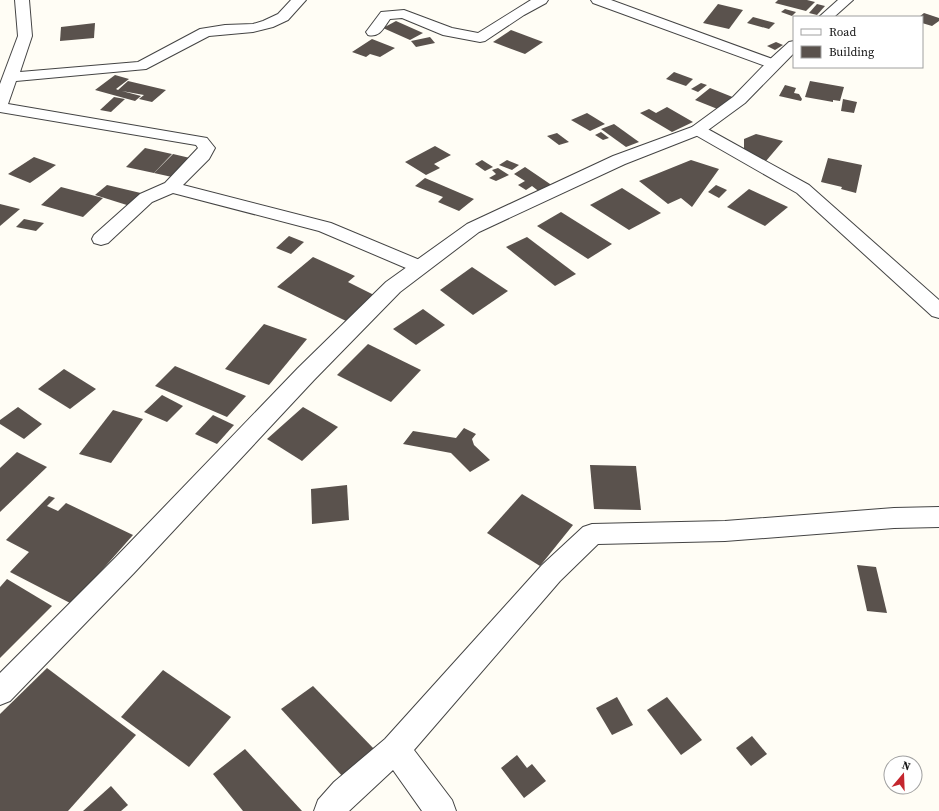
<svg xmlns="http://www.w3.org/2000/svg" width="939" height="811" viewBox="0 0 939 811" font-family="'Source Serif 4',serif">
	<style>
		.building { fill: #5a524d }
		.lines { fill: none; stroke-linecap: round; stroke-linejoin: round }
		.minor-casing { stroke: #444; stroke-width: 2 }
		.tertiary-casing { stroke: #444; stroke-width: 2 }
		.minor { fill: #fff; fill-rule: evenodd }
		.tertiary { fill: #fff; fill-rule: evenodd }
	</style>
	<rect width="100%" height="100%" fill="#fffdf5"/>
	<g class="building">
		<path d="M778,0H807L815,2L806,11L775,3Z"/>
		<path d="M718,4L743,10L729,29L703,23Z"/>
		<path d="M817,4L825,6L817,15L809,13Z"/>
		<path d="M785,9L796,12L792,16L781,12Z"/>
		<path d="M924,13L939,18V21L932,26L922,23V17H919Z"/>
		<path d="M753,17L775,23L769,29L747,23Z"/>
		<path d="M396,21L423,33L410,40L383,28Z"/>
		<path d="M95,23L94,38L60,41L61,27Z"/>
		<path d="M511,30L543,42L525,54L493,42Z"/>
		<path d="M430,37L435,43L416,47L411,41Z"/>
		<path d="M372,39L395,48L380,57L370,54L366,57L352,52Z"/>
		<path d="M776,42L783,45L775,50L767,46Z"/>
		<path d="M674,72L693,79L686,86L666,79Z"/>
		<path d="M115,75L129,79L116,89L118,90L128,81L166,90L152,102L139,99L144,95L122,91L141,96L135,101L95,90Z"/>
		<path d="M810,81L844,87L840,101L833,100V102L805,97Z"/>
		<path d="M701,83L707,85L698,92L691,89Z"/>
		<path d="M785,85L796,88L794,93L799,94L802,99L801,101L779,96Z"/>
		<path d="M710,88L735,98L720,110L695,100Z"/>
		<path d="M114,97L125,99L111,112L100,110Z"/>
		<path d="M843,99L857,102L854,113L841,111Z"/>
		<path d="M667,107L693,122L672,132L640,113L649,109L656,113Z"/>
		<path d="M587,113L605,124L590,131L571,120Z"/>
		<path d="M614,124L639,142L626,147L601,129Z"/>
		<path d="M601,132L609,138L603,140L595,135Z"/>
		<path d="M557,133L569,142L559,145L547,136Z"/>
		<path d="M756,134L783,141L766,161L744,151V139Z"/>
		<path d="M435,146L451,155L434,164L440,168L426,175L405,162Z"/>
		<path d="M145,148L172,154L154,173L126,167Z"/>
		<path d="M173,154L190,158L172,177L154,173Z"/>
		<path d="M34,157L56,165L30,183L8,174Z"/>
		<path d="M828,158L862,165L856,193L841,189L842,187L821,182Z"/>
		<path d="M482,160L493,167L485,171L475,164Z"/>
		<path d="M507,160L519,165L512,170L499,165Z"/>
		<path d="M691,160L719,169L692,207L681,198L668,204L639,181Z"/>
		<path d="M525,167L553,186L541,193L532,186L526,190L518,185L525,181L514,174Z"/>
		<path d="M498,168L509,175L496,181L489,178L496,174L492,170Z"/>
		<path d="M425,178L474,199L459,211L438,202L443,197L415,186Z"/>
		<path d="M107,185L145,194L130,206L95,195Z"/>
		<path d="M716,185L727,190L719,198L708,192Z"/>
		<path d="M61,187L103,198L83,217L41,205Z"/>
		<path d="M622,188L661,213L629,230L590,205Z"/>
		<path d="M749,189L788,207L765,226L727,207Z"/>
		<path d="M0,204L20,209L0,226Z"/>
		<path d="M561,212L612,244L588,259L537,226Z"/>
		<path d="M24,219L44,223L36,231L16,227Z"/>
		<path d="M289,236L304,242L291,254L276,248Z"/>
		<path d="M527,237L576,274L555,286L506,247Z"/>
		<path d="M313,257L355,276L348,282L374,295L346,321L277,287Z"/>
		<path d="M472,267L508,291L473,315L440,290Z"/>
		<path d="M423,309L445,325L416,345L393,329Z"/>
		<path d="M264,324L307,339L269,385L225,369Z"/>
		<path d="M368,344L421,370L391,402L337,375Z"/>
		<path d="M175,366L246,396L227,417L155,386Z"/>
		<path d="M64,369L96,389L70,409L38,389Z"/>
		<path d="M162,395L183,406L167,422L144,412Z"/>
		<path d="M18,407L42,424L24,439L0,424V420Z"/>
		<path d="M303,407L338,427L302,461L267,439Z"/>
		<path d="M113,410L143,419L111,463L79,454Z"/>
		<path d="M213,415L234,425L217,444L195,434Z"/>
		<path d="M464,428L476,434L472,439L474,445L490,460L470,472L451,453L403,444L413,431L456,438Z"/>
		<path d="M17,452L47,467L0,512V468Z"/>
		<path d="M590,465L636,466L641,510L594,509Z"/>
		<path d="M347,485L349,520L312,524L311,489Z"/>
		<path d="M522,494L573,525L540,566L487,533Z"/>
		<path d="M49,496L55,498L47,506L58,511L66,503L133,535L72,604L10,572L29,552L6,540Z"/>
		<path d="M857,565L876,567L887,613L867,611Z"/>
		<path d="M7,579L52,606L0,658V587Z"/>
		<path d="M47,668L136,735L68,811H0V714Z"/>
		<path d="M163,670L231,717L189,767L121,717Z"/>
		<path d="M313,686L375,750L344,778L281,709Z"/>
		<path d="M617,697L633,725L612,735L596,708Z"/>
		<path d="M667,697L702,740L681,755L647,710Z"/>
		<path d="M752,736L767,754L751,766L736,748Z"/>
		<path d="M245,749L302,811H243L213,774Z"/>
		<path d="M517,755L527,768L532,764L546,781L524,798L501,768Z"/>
		<path d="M111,786L128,805L121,811H83Z"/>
	</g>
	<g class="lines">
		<g class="minor-casing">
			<g id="minor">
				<path d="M15,0H29L32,36L20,72L138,62L200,29L225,25L253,24L263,21L278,14L291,0H306L288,20L273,27L253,32L209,36L146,69L16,81L8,104L207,138L215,148L209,159L183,185L331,223L427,263L430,267L427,271L420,273L413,271L319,231L173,193L152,202L108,243L101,245L94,243L92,239L94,235L140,194L165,183L198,148L196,145L0,112V84L18,36Z"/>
				<path d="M531,0H548L546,3L524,15L485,41L480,42L443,35L402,18L390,19C384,27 380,38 368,35L366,32L381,12L404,10L452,28L478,33Z"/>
				<path d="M591,0H611L778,61L780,64L778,67L773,68L768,67L593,3Z"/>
				<path d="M698,125L704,127L809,185L939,300V318L932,316L797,193L692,133L690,130L692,127Z"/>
				<path d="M939,507V527L894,528L725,541L598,544L560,581L414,750L452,800L456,811H422L393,770L349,811H314L318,800L334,782L385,739L542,565L583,527L592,524L725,521L894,508Z"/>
			</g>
		</g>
		<g class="tertiary-casing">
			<g id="tertiary">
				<path d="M838,0H853L834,17H819Z"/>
				<path d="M794,41V53L745,103L704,133L625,164L479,232L400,292L314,380L134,573L10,701L0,705V673L116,557L298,368L386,282L467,224L613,156L692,127L733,97L768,61L789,42Z"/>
			</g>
		</g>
		<use href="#minor" class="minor"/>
		<use href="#tertiary" class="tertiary"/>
	</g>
	<rect x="793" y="16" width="130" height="52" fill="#ffffff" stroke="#a0a0a0"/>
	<rect x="801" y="29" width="20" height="6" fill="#ffffff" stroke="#a0a0a0"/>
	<text x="829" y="36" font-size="12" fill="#111111">Road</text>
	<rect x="801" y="46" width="20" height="12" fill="#5a524d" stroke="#a0a0a0"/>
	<text x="829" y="56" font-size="12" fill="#111111">Building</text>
	<g transform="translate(903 775) rotate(19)"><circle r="19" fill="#ffffff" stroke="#a0a0a0"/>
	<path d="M0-3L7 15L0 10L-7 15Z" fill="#c4262e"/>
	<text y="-6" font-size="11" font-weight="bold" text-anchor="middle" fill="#111111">N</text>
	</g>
</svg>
